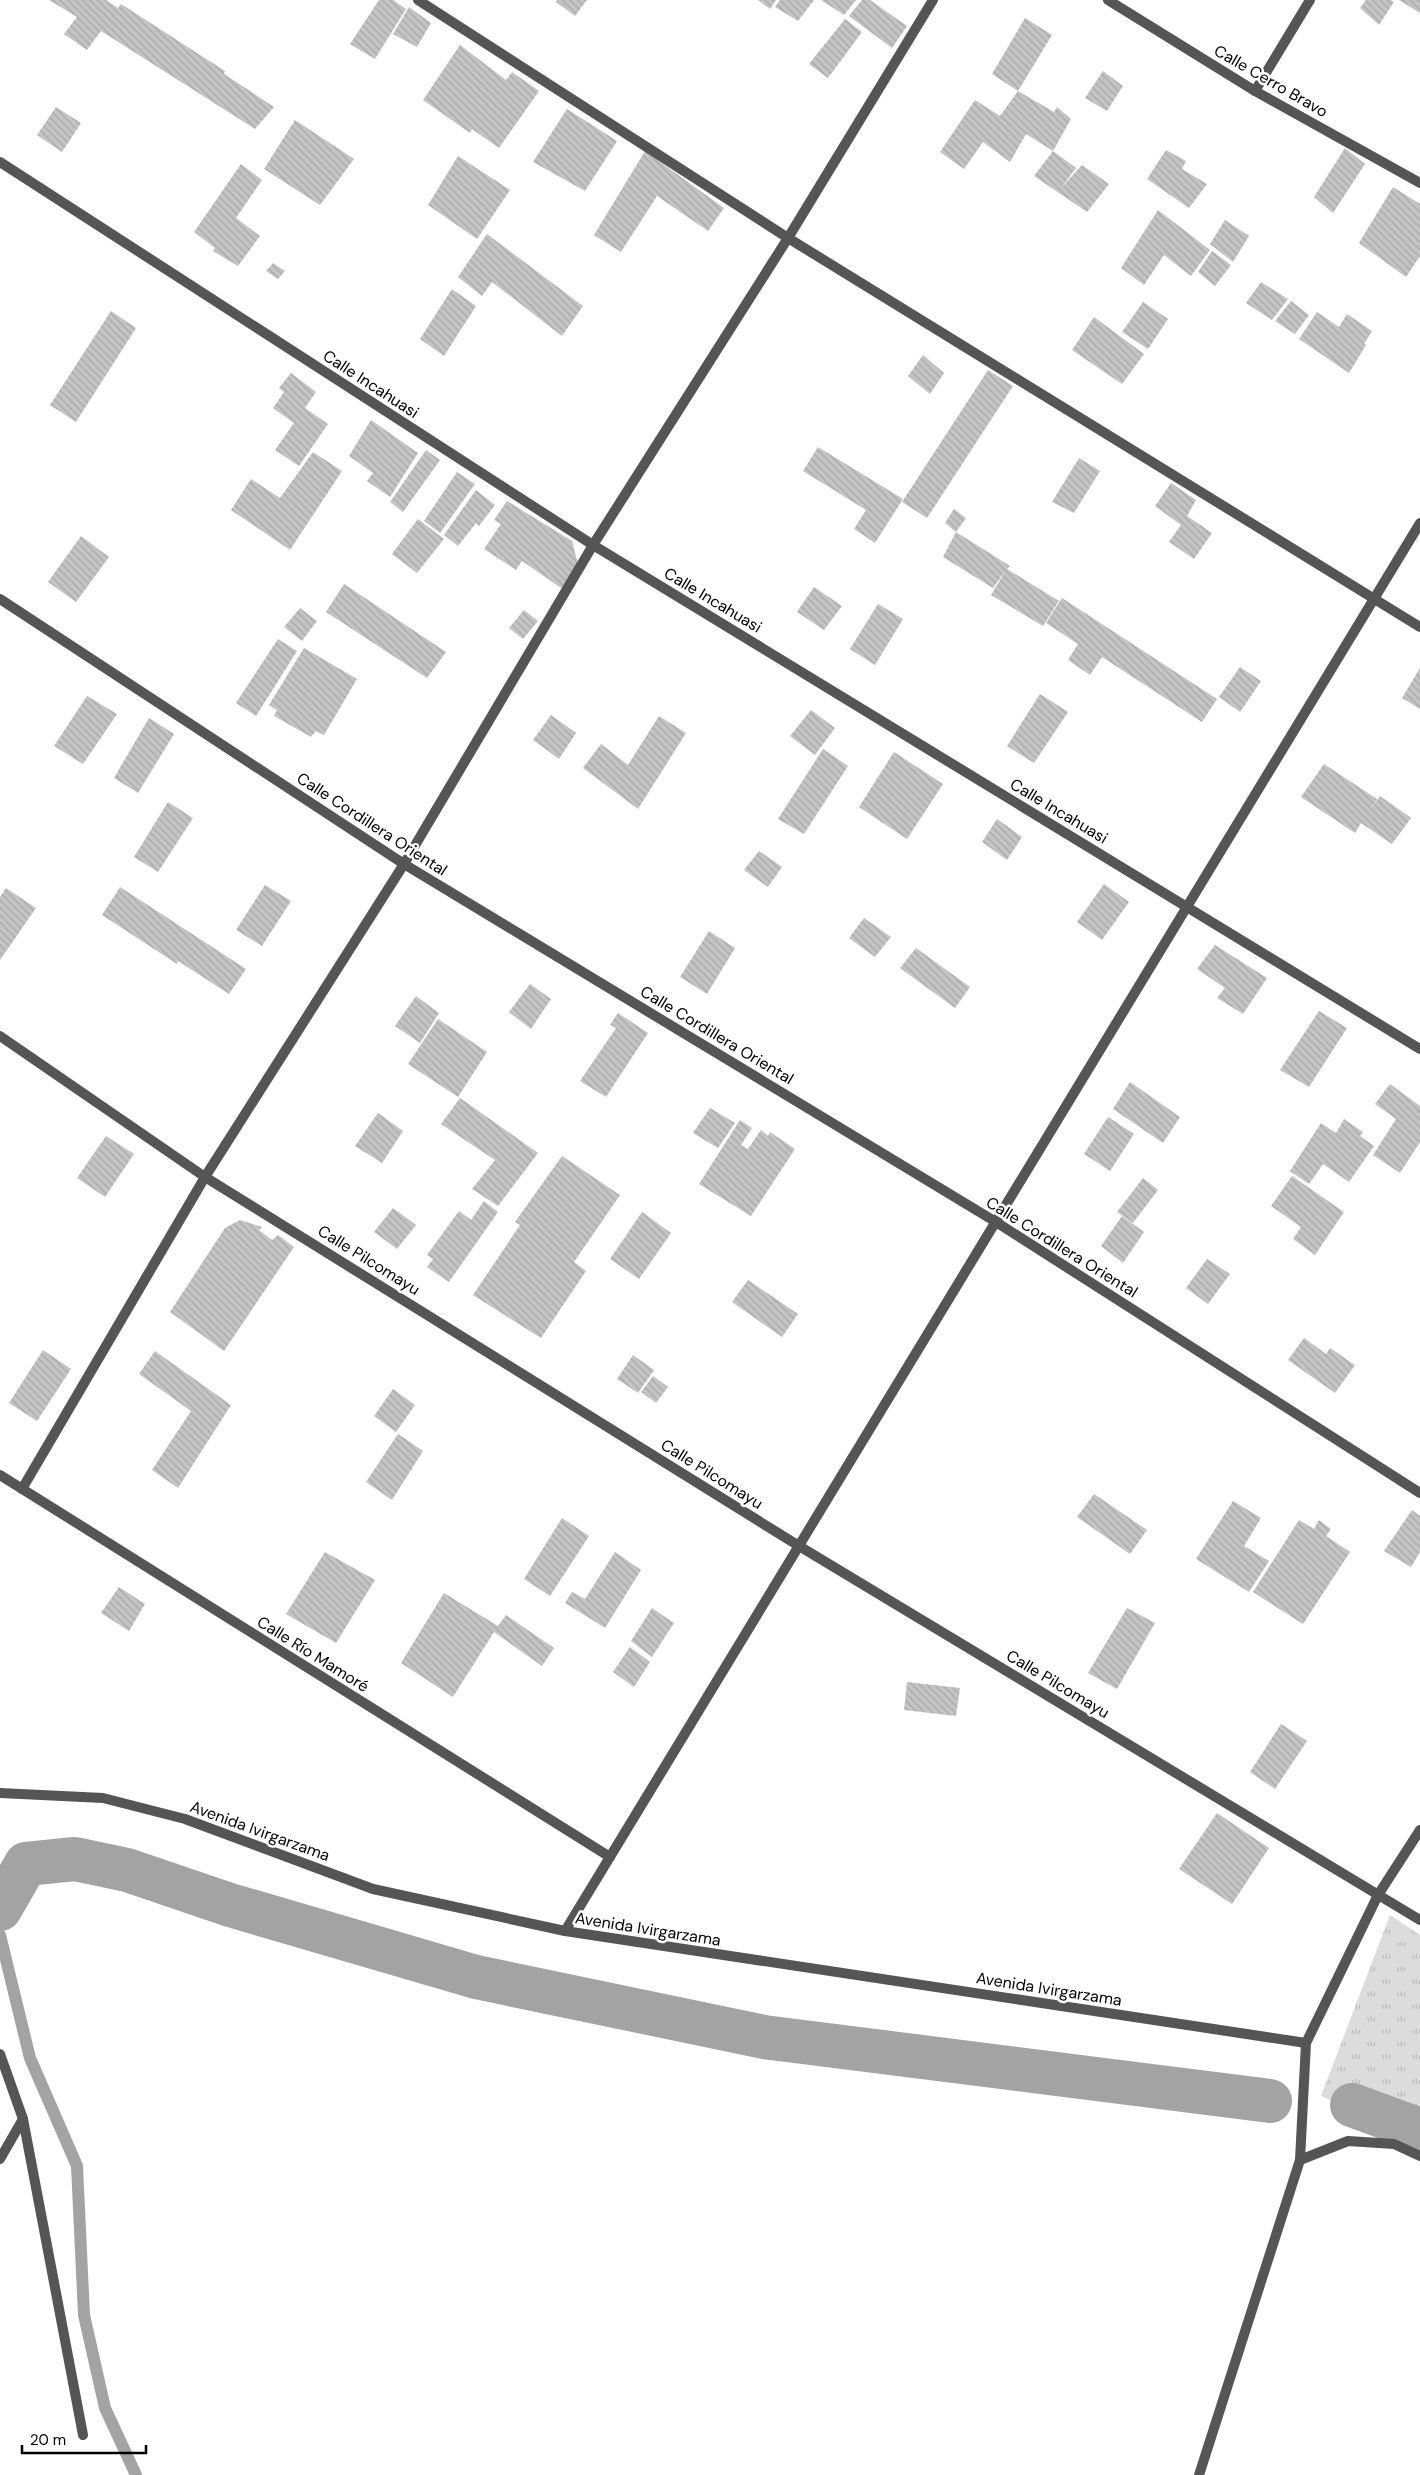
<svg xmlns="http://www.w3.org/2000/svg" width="1420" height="2475" viewBox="0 0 1420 2475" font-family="'DM Sans',sans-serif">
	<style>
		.grass { fill: url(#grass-tufts) }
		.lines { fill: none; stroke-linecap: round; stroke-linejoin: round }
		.stream { stroke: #a3a3a3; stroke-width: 12 }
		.canal { stroke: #a3a3a3; stroke-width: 44 }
		.building { fill: url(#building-back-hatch) }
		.street { stroke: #555; stroke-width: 10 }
		.labels { text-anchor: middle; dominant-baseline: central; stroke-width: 5; stroke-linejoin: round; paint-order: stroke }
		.street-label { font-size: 16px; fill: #000; stroke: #fff }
	</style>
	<defs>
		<pattern id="grass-tufts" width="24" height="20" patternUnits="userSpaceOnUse" patternTransform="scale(1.25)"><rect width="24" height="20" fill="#dcdcdc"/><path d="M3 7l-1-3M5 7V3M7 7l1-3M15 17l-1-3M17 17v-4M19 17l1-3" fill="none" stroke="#bbb"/></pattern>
		<pattern id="building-back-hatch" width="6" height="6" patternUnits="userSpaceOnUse" patternTransform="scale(1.25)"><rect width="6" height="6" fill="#c4c4c4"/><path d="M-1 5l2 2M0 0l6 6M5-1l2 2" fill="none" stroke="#a7a7a7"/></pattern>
	</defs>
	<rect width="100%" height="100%" fill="#fff"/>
	<path class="grass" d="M1390,1915L1420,1935V2139L1321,2096Z"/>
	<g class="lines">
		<path class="stream" d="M0,1935L30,2058L77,2166L84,2315L105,2408L136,2475"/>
		<g class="canal">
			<path d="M0,1909L26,1864L75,1859L127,1870L230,1905L476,1977L764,2037L1270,2101"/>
			<path d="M1352,2105L1420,2130"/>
		</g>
	</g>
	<g class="building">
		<path d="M49,0H106L118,8L121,4L225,71L224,74L274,107L255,129L101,31L87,50L64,34L77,17Z"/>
		<path d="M379,0H393L406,9L375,59L350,44Z"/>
		<path d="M557,0H587L575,16L556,2Z"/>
		<path d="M758,0H776L770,9Z"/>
		<path d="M780,0H814L798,21L775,7Z"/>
		<path d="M821,0H856L844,15Z"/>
		<path d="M862,0H870L907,26L892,48L849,16Z"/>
		<path d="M1366,0H1391L1394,2L1379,25L1360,8Z"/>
		<path d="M1399,0H1420V13Z"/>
		<path d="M409,7L431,23L417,47L393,34Z"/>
		<path d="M1025,18L1052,35L1018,91L992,74Z"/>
		<path d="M845,19L862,32L828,78L809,64Z"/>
		<path d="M460,45L506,80L512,72L539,91L499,148L472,129L470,133L423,100Z"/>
		<path d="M1103,71L1123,86L1107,111L1085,98Z"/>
		<path d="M1018,91L1054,112L1057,107L1071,119L1053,151L1026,134L1010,162L983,142L964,169L940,152L975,100L1000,116Z"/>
		<path d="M56,107L81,123L62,152L37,135Z"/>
		<path d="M567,109L617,141L585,191L533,162Z"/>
		<path d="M295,120L354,159L320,205L264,169Z"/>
		<path d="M1345,148L1365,164L1333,213L1314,197Z"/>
		<path d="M1166,150L1186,161L1182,169L1207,184L1189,208L1147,179Z"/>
		<path d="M645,151L724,208L708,231L657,196L621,252L594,235Z"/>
		<path d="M1053,151L1076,168L1061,188L1082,165L1109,184L1087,212L1034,176Z"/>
		<path d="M458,156L510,190L477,239L428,205Z"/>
		<path d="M241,164L262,180L236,218L260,236L238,266L213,251L215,248L194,232Z"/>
		<path d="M1393,187L1420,204V256L1406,277L1359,243Z"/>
		<path d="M1158,210L1210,250L1191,276L1164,255L1144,285L1121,268Z"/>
		<path d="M1225,220L1249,236L1233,262L1210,244Z"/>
		<path d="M487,234L583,306L562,336L492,282L482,296L458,277Z"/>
		<path d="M1212,251L1231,265L1215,286L1198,272Z"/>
		<path d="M273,263L285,271L278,279L266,271Z"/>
		<path d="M1261,282L1288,299L1272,320L1246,303Z"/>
		<path d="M452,289L476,306L444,356L420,339Z"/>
		<path d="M1291,301L1309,315L1295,334L1275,321Z"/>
		<path d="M1143,302L1168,319L1148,349L1122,332Z"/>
		<path d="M111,311L136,328L76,422L50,405Z"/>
		<path d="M1317,312L1339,327L1347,314L1372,331L1364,344L1366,345L1349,373L1299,339Z"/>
		<path d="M1094,317L1144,354L1122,384L1072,350Z"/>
		<path d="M923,355L944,373L930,394L908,376Z"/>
		<path d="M988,370L1013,386L927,518L902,502Z"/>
		<path d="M291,373L316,392L305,408L328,424L299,466L275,450L294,423L273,408L284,392L279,388Z"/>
		<path d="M371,420L418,453L390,497L367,481L373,473L349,456Z"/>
		<path d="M818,447L903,499L875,543L854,529L866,510L803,471Z"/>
		<path d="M426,450L440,460L403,512L390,502Z"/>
		<path d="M313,452L342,471L290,550L231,510L251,479L280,498Z"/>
		<path d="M1079,458L1100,471L1074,513L1052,502Z"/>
		<path d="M457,472L475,484L440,533L424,521Z"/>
		<path d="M1171,483L1196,500L1187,516L1212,533L1194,559L1169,542L1181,525L1155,506Z"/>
		<path d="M476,490L495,505L479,526L476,523L458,546L444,535Z"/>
		<path d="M507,501L572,541L579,568L564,590L522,561L516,570L484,549L501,524L494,520Z"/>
		<path d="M954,509L966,518L956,532L945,523Z"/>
		<path d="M418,519L444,539L417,573L392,554Z"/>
		<path d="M956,532L1010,566L1007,569L1059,601L1043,626L991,595L1006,570L993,588L943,557Z"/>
		<path d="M81,536L109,557L76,602L48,582Z"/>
		<path d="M344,584L446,652L427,678L326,612Z"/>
		<path d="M814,587L842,606L824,630L797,612Z"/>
		<path d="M1062,598L1217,699L1202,722L1102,657L1090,675L1068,660L1078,644L1046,623Z"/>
		<path d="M878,604L903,619L875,665L850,649Z"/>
		<path d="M300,608L317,621L302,641L284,627Z"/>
		<path d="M524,610L538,621L523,639L509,628Z"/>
		<path d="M278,639L297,651L256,716L236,703Z"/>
		<path d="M304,648L357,679L324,735L316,731L311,737L274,716L277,710L269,705Z"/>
		<path d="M1240,667L1261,681L1240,712L1219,697Z"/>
		<path d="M1420,668V709L1402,698Z"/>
		<path d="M1040,694L1068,712L1034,763L1007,746Z"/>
		<path d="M87,696L117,714L83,764L54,746Z"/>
		<path d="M811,710L835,728L815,755L790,736Z"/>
		<path d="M551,715L576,733L559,759L533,740Z"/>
		<path d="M659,716L686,733L638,809L583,768L601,744L628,765Z"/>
		<path d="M149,718L174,734L138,793L114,778Z"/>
		<path d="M823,749L848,766L804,834L778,819Z"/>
		<path d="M894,752L943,784L907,839L859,807Z"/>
		<path d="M1324,764L1377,799L1370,810L1380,796L1411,818L1392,844L1361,823L1355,833L1301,797Z"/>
		<path d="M168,802L193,818L158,872L134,857Z"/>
		<path d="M997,819L1022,837L1007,860L982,842Z"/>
		<path d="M759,851L782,867L768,887L744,870Z"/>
		<path d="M1104,884L1129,902L1102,940L1077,922Z"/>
		<path d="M265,885L291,901L262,946L236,930Z"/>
		<path d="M120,887L246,969L229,994L178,961L177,964L102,915Z"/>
		<path d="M6,888L36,908L0,960V897Z"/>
		<path d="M864,918L891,937L875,957L849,938Z"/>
		<path d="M709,931L735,948L707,994L680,977Z"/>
		<path d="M1215,945L1267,978L1243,1014L1217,998L1225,988L1197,969Z"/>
		<path d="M916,948L970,987L955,1008L900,968Z"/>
		<path d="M530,984L551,999L531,1029L509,1012Z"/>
		<path d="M416,996L439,1013L420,1043L395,1026Z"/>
		<path d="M1319,1011L1347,1028L1309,1087L1280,1070Z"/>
		<path d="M618,1013L648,1033L606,1097L580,1081L616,1028L610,1025Z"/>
		<path d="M438,1019L487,1052L458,1097L408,1064Z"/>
		<path d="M1130,1082L1180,1117L1163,1143L1113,1109Z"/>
		<path d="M1390,1084L1420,1106V1142L1400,1173L1373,1155L1396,1119L1375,1104Z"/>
		<path d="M460,1098L538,1153L498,1206L472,1189L495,1160L441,1124Z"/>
		<path d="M710,1108L735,1123L718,1148L693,1133Z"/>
		<path d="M378,1113L403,1131L382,1163L355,1146Z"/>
		<path d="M1108,1117L1134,1134L1110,1171L1084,1154Z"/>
		<path d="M1344,1119L1363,1132L1360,1136L1374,1146L1349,1182L1323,1164L1309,1184L1290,1171L1321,1123L1336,1133Z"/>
		<path d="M740,1120L752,1128L741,1145L748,1149L761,1130L768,1136L770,1132L795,1149L751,1216L699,1184Z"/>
		<path d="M106,1136L134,1154L105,1197L77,1178Z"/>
		<path d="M562,1156L620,1195L574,1262L586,1271L541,1338L473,1295L520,1225L515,1222Z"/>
		<path d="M1292,1176L1344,1212L1315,1255L1293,1239L1301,1227L1271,1206Z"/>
		<path d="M1143,1178L1158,1190L1133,1223L1117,1212Z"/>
		<path d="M484,1201L498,1212L449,1282L427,1267L433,1259L427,1255L459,1211L471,1220Z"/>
		<path d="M393,1208L416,1225L397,1249L374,1232Z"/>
		<path d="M642,1212L671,1233L639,1279L610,1259Z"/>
		<path d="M1122,1216L1144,1232L1123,1263L1101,1246Z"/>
		<path d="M240,1220L262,1227L259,1230L272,1240L278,1235L294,1247L224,1351L170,1312L225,1228Z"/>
		<path d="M1207,1259L1230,1274L1208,1304L1186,1288Z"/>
		<path d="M748,1280L798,1314L782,1337L732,1302Z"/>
		<path d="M1304,1338L1326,1354L1330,1348L1355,1365L1335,1393L1288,1360Z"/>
		<path d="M43,1350L71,1369L37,1421L9,1403Z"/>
		<path d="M155,1351L231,1405L178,1488L152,1470L191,1411L139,1374Z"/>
		<path d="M633,1355L654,1370L638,1393L617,1379Z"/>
		<path d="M653,1376L668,1387L656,1403L641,1392Z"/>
		<path d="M393,1389L415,1405L396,1432L374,1416Z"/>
		<path d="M398,1434L423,1451L392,1500L366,1482Z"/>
		<path d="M1094,1494L1147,1530L1130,1554L1077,1517Z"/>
		<path d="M1233,1501L1261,1518L1244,1546L1269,1561L1249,1592L1196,1559Z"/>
		<path d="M1412,1510L1420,1516V1552L1411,1567L1384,1551Z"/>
		<path d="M562,1518L589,1536L550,1596L524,1579Z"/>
		<path d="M1299,1520L1314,1529L1319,1520L1331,1529L1326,1536L1350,1552L1303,1624L1253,1592Z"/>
		<path d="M325,1552L375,1580L336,1643L286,1614Z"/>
		<path d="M615,1552L641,1570L605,1628L565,1603L572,1592L585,1599Z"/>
		<path d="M119,1587L145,1604L129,1631L101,1613Z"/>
		<path d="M444,1593L498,1626L506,1615L554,1648L542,1666L494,1632L453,1697L401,1663Z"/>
		<path d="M652,1608L674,1623L652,1657L631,1641Z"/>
		<path d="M1127,1608L1155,1623L1117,1689L1088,1673Z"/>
		<path d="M630,1647L650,1662L634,1687L613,1672Z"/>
		<path d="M907,1682L960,1688L956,1716L904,1710Z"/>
		<path d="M1281,1724L1307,1741L1275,1789L1250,1772Z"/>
		<path d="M1217,1813L1269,1848L1232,1904L1179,1869Z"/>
	</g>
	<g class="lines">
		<g class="street">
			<path d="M418,0L788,238L1420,627"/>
			<path d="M1108,0L1255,91L1420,183"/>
			<path d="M1255,91L1310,0"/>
			<path d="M0,162L593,545L1420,1049"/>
			<path d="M0,599L404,864L996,1222L1420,1493"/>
			<path d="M0,1036L205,1177L799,1546L1420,1920"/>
			<path d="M0,1475L610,1857"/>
			<path d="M22,1489L205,1177L404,864L593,545L788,238L933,0"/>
			<path d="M0,1793L103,1798L185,1819L373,1889L565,1931L1306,2043"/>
			<path d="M565,1931L1420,523"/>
			<path d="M0,2054L23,2119L83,2435"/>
			<path d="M0,2159L23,2119"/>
			<path d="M1300,2160L1348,2141L1394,2144L1420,2156"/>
			<path d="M1199,2475L1300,2160L1306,2043L1378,1895L1420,1830"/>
		</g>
	</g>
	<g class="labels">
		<g class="street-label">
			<text transform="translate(1271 81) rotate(30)">Calle Cerro Bravo</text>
			<text transform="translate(371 384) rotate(33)">Calle Incahuasi</text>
			<text transform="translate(713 600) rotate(31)">Calle Incahuasi</text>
			<text transform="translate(1059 811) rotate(31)">Calle Incahuasi</text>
			<text transform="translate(372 824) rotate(33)">Calle Cordillera Oriental</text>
			<text transform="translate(717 1035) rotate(31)">Calle Cordillera Oriental</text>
			<text transform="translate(1062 1247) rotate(32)">Calle Cordillera Oriental</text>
			<text transform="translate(369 1260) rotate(32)">Calle Pilcomayu</text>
			<text transform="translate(712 1474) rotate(32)">Calle Pilcomayu</text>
			<text transform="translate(313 1654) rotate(32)">Calle Río Mamoré</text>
			<text transform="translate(1058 1684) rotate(31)">Calle Pilcomayu</text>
			<text transform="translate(260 1831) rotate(20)">Avenida Ivirgarzama</text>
			<text transform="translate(648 1929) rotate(9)">Avenida Ivirgarzama</text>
			<text transform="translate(1049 1989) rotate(9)">Avenida Ivirgarzama</text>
		</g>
	</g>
	<path d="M22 2445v8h124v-8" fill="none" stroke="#000000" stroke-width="2.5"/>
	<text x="30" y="2445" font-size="15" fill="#000000" stroke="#ffffff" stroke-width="4" paint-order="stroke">20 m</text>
</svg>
